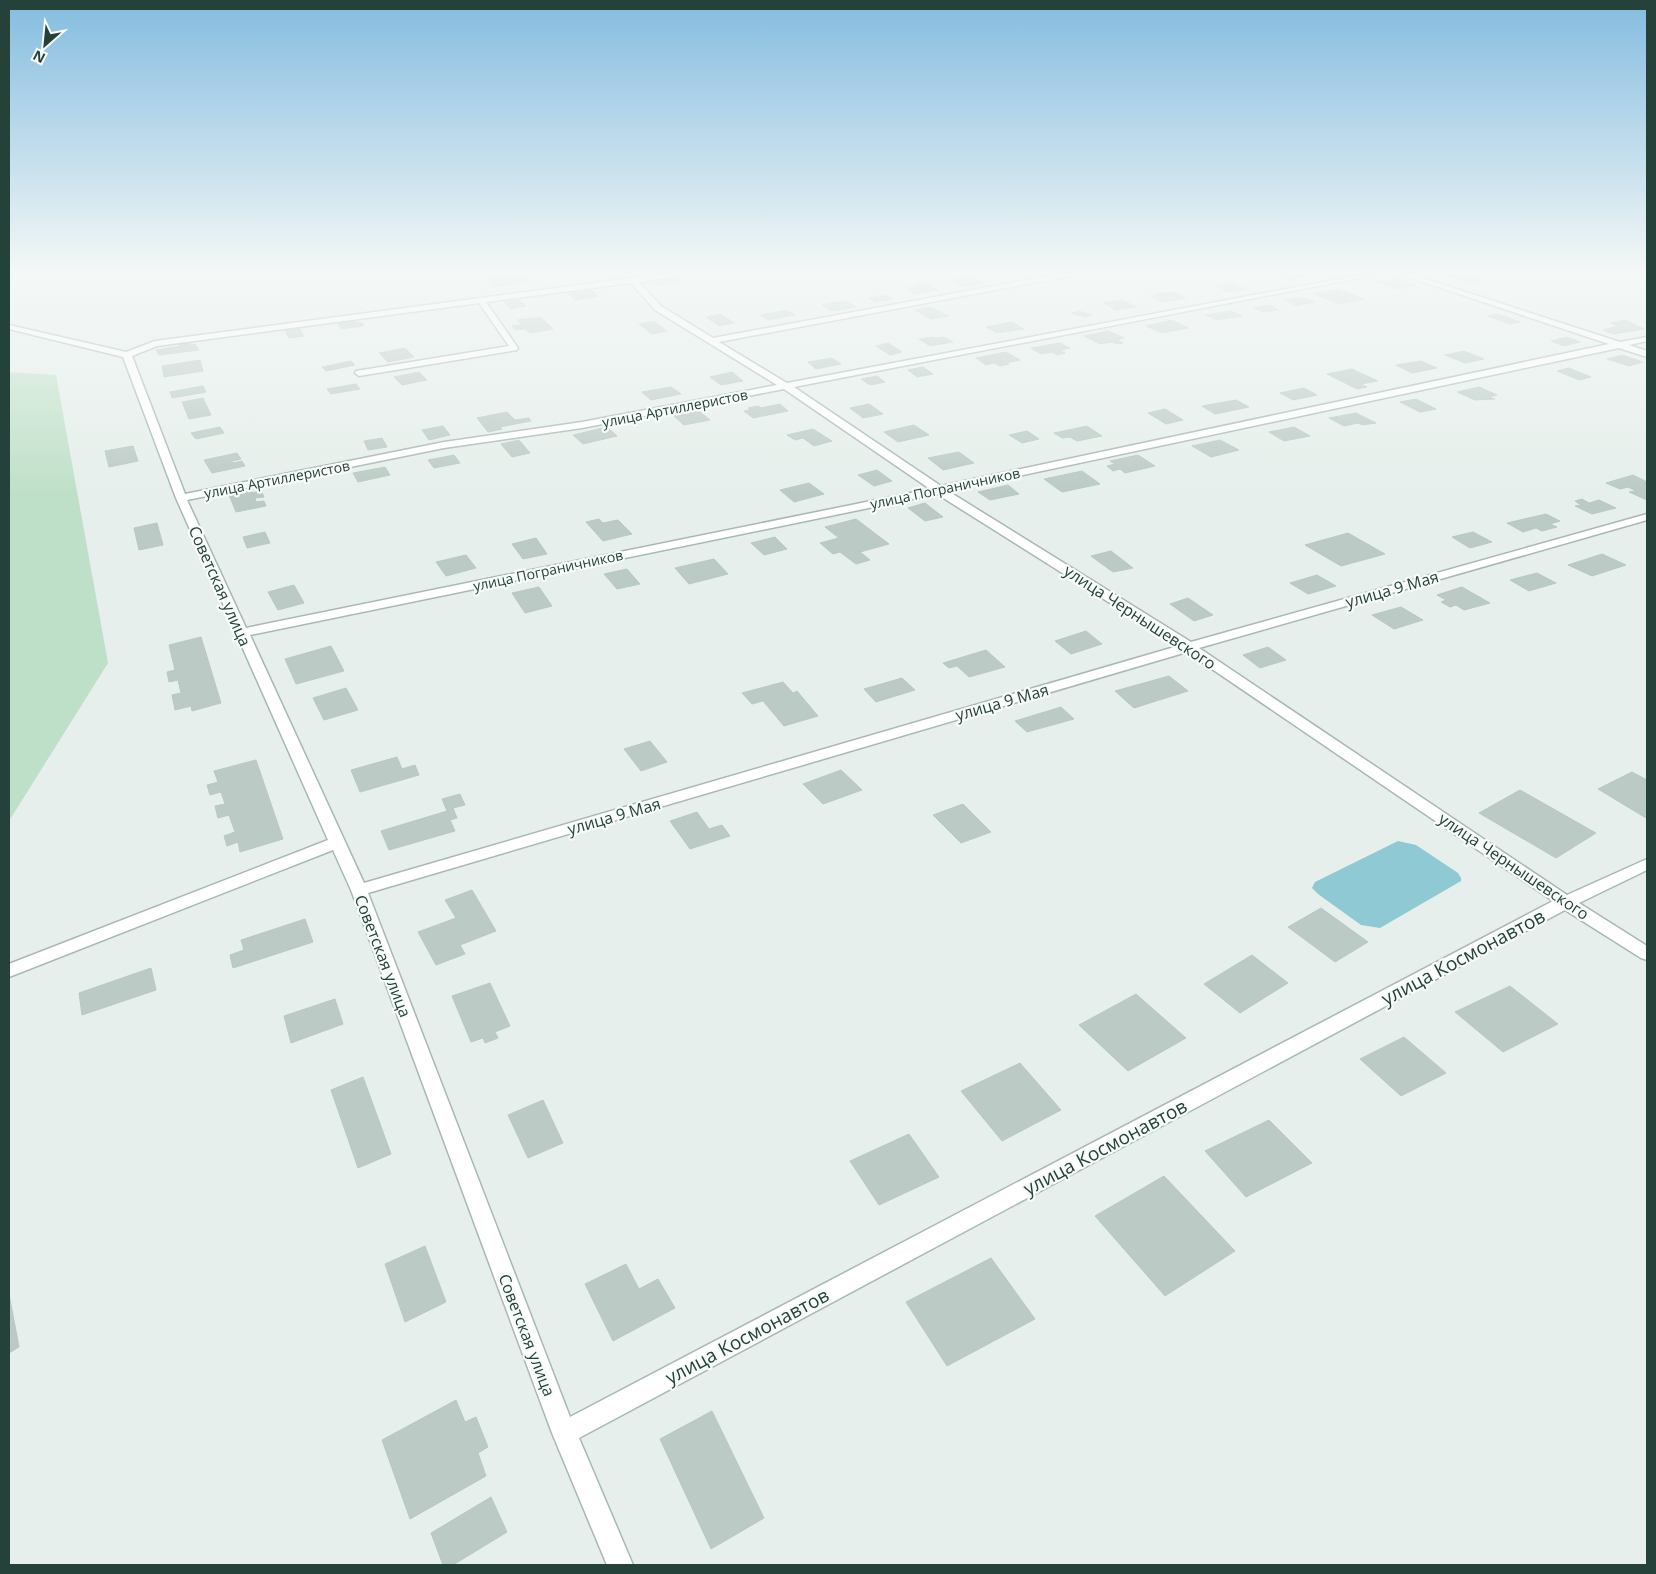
<svg xmlns="http://www.w3.org/2000/svg" width="1656" height="1574" viewBox="0 0 1656 1574" font-family="'Open Sans',sans-serif">
	<style>
		.green { fill: #bfe0c8 }
		.water { fill: #8ec9d4 }
		.building { fill: #bbcac4; stroke: #b8c9c2 }
		.lines { fill: none; stroke-linecap: round; stroke-linejoin: round }
		.minor-casing { stroke: #a8b8b2; stroke-width: 3 }
		.minor { fill: #fff; fill-rule: evenodd }
		.labels { text-anchor: middle; dominant-baseline: central; stroke-width: 4.5; stroke-linejoin: round; paint-order: stroke }
		.far-street-label { font-size: 14px; fill: #24423a; stroke: #f7fbf9 }
		.street-label { font-size: 16px; fill: #24423a; stroke: #f7fbf9 }
		.near-street-label { font-size: 19px; fill: #24423a; stroke: #f7fbf9 }
	</style>
	<rect width="100%" height="100%" fill="#e6efeb"/>
	<path class="green" d="M9,372L56,375L108,663L9,821Z"/>
	<path class="water" d="M1398,841L1416,845L1458,873L1461,878V881L1380,928L1361,925L1318,894L1312,888L1315,882Z"/>
	<g class="building">
		<path d="M1277,274H1295L1304,277L1292,279Z"/>
		<path d="M1455,274H1465L1484,281L1468,283L1446,275Z"/>
		<path d="M520,275L526,282L492,287L486,280Z"/>
		<path d="M675,278L679,282L657,285L653,281Z"/>
		<path d="M975,278L985,283L964,287L952,280Z"/>
		<path d="M1399,279L1416,285L1397,289L1376,282Z"/>
		<path d="M922,283L928,284L938,290L915,294L906,288L918,286L915,285Z"/>
		<path d="M1231,283L1245,289L1229,292L1216,286Z"/>
		<path d="M1338,289L1364,299L1339,304L1314,294Z"/>
		<path d="M592,290L598,296L575,300L569,294Z"/>
		<path d="M1174,292L1186,298L1162,302L1150,296L1157,295L1155,294Z"/>
		<path d="M885,295L892,299L875,302L869,298Z"/>
		<path d="M1302,297L1315,302L1296,306L1284,300Z"/>
		<path d="M519,300L526,306L511,309L504,302Z"/>
		<path d="M1122,300L1136,307L1116,310L1103,303Z"/>
		<path d="M845,301L856,307L832,311L822,305Z"/>
		<path d="M1269,305L1279,310L1264,312L1254,308Z"/>
		<path d="M931,307L948,316L931,319L915,310Z"/>
		<path d="M787,310L795,315L768,320L760,315Z"/>
		<path d="M1079,311L1092,315L1084,317L1071,313Z"/>
		<path d="M1231,311L1242,316L1217,320L1206,315Z"/>
		<path d="M721,314L734,323L719,326L706,317Z"/>
		<path d="M1498,314L1520,322L1509,324L1488,316Z"/>
		<path d="M541,317L553,329L530,333L525,329L515,330L512,326L521,325L517,320Z"/>
		<path d="M1172,320L1188,328L1162,333L1146,326Z"/>
		<path d="M1625,320L1644,329L1614,334L1603,330L1618,326L1611,323Z"/>
		<path d="M355,321L357,323H362L364,326L341,329L338,323Z"/>
		<path d="M654,321L667,331L652,334L639,324Z"/>
		<path d="M1012,322L1024,329L997,333L986,327Z"/>
		<path d="M299,328L304,336L289,338L285,330Z"/>
		<path d="M1109,331L1124,338L1117,340L1123,343L1117,344L1112,342L1100,344L1084,336Z"/>
		<path d="M933,337L935,338L944,337L953,342L930,346L919,339Z"/>
		<path d="M1567,337L1580,342L1564,346L1551,341Z"/>
		<path d="M190,341L191,345L195,344L199,350L159,355L156,350L180,346L178,343Z"/>
		<path d="M888,343L902,352L890,355L876,346Z"/>
		<path d="M1060,343L1070,348L1060,350L1065,353L1057,355L1052,352L1041,354L1031,348Z"/>
		<path d="M405,348L414,357L388,362L379,353Z"/>
		<path d="M1464,351L1484,359L1465,363L1445,355Z"/>
		<path d="M1006,352L1020,360L1006,363L1009,364L1000,366L994,363L986,365L976,358Z"/>
		<path d="M1622,355L1643,362L1629,366L1607,359Z"/>
		<path d="M832,358L841,364L816,369L808,362Z"/>
		<path d="M200,360L203,371L164,377L162,366Z"/>
		<path d="M351,361L355,365L326,371L322,367Z"/>
		<path d="M1421,361L1437,368L1412,373L1396,365Z"/>
		<path d="M923,367L933,374L917,377L908,370Z"/>
		<path d="M1569,368L1591,377L1579,380L1557,371Z"/>
		<path d="M1352,369L1378,381L1361,384L1367,387L1357,389L1327,374Z"/>
		<path d="M419,372L427,380L402,385L394,377Z"/>
		<path d="M732,372L743,381L721,385L710,377Z"/>
		<path d="M877,376L885,382L870,385L861,379Z"/>
		<path d="M356,384L360,389L331,394L327,389Z"/>
		<path d="M203,386L206,392L172,398L170,392Z"/>
		<path d="M671,387L681,394L651,400L642,392Z"/>
		<path d="M1479,387L1497,395L1489,397L1495,399L1475,400L1457,392Z"/>
		<path d="M1304,388L1317,395L1293,400L1280,393Z"/>
		<path d="M203,398L211,415L189,419L182,402Z"/>
		<path d="M1416,399L1436,409L1420,412L1400,402Z"/>
		<path d="M1236,400L1249,407L1215,414L1202,406Z"/>
		<path d="M780,404L788,411L753,418L744,411L750,410L748,408L758,406L761,408Z"/>
		<path d="M869,404L883,414L863,418L850,408Z"/>
		<path d="M1165,409L1183,420L1166,424L1148,413Z"/>
		<path d="M699,411L710,420L684,425L674,416Z"/>
		<path d="M507,412L515,420L529,418L531,421L500,427L502,429L488,432L477,418Z"/>
		<path d="M1356,413L1376,423L1363,425L1358,423L1344,426L1329,418Z"/>
		<path d="M914,425L929,435L898,442L884,432Z"/>
		<path d="M443,426L450,435L429,440L422,430Z"/>
		<path d="M1087,426L1102,436L1077,441L1070,437L1062,438L1054,433Z"/>
		<path d="M220,427L224,433L196,439L191,433Z"/>
		<path d="M607,427L617,436L583,444L573,435Z"/>
		<path d="M1294,427L1310,436L1284,441L1269,432Z"/>
		<path d="M813,429L832,441L814,446L803,438L795,440L787,435Z"/>
		<path d="M1027,431L1039,439L1022,443L1009,435Z"/>
		<path d="M382,438L387,447L368,450L364,441Z"/>
		<path d="M519,440L530,453L512,457L501,444Z"/>
		<path d="M1220,440L1239,450L1211,457L1192,446Z"/>
		<path d="M133,446L138,461L109,467L105,451Z"/>
		<path d="M959,452L974,463L943,470L928,458Z"/>
		<path d="M237,453L241,459L232,461L233,463L242,461L245,466L212,473L204,460Z"/>
		<path d="M454,455L460,463L434,468L428,460Z"/>
		<path d="M1138,455L1155,466L1125,473L1120,469L1113,471L1107,466L1115,464L1110,461Z"/>
		<path d="M385,467L390,475L358,482L353,473Z"/>
		<path d="M877,470L892,481L874,486L858,475Z"/>
		<path d="M1082,471L1100,484L1062,492L1044,479Z"/>
		<path d="M1633,475L1647,482V500L1629,492L1636,491L1628,487L1620,489L1606,483Z"/>
		<path d="M809,483L824,494L794,502L780,490Z"/>
		<path d="M1008,485L1019,494L990,500L978,492Z"/>
		<path d="M251,491L252,493L261,491L264,497L255,498L256,502L264,501L266,506L236,512L229,495Z"/>
		<path d="M1582,499L1589,503L1599,500L1616,508L1592,514L1575,506L1581,505L1575,501Z"/>
		<path d="M925,503L943,517L925,521L908,508Z"/>
		<path d="M1546,514L1560,521L1550,524L1557,527L1542,531L1536,528L1523,532L1507,523Z"/>
		<path d="M599,519L603,523L618,520L632,534L603,541L586,522Z"/>
		<path d="M856,519L889,544L860,552L870,560L856,564L840,552L833,554L820,543L839,538L825,527Z"/>
		<path d="M157,523L163,545L139,550L134,528Z"/>
		<path d="M265,532L270,543L247,548L243,537Z"/>
		<path d="M1473,532L1492,542L1470,548L1452,537Z"/>
		<path d="M1348,533L1385,554L1341,566L1305,545Z"/>
		<path d="M775,537L787,549L764,555L751,543Z"/>
		<path d="M536,538L547,554L523,559L512,544Z"/>
		<path d="M1111,551L1133,568L1113,572L1091,556Z"/>
		<path d="M1602,554L1626,565L1592,576L1568,565Z"/>
		<path d="M466,555L476,568L446,576L436,562Z"/>
		<path d="M714,559L728,574L689,584L675,568Z"/>
		<path d="M627,569L640,584L617,589L604,574Z"/>
		<path d="M1537,573L1556,583L1529,591L1510,580Z"/>
		<path d="M1317,575L1336,586L1308,594L1290,583Z"/>
		<path d="M294,585L304,603L278,610L268,592Z"/>
		<path d="M539,587L552,606L525,613L512,593Z"/>
		<path d="M1462,587L1490,603L1464,610L1456,605L1450,607L1441,602L1446,600L1437,595Z"/>
		<path d="M1188,598L1213,615L1194,621L1170,604Z"/>
		<path d="M1401,607L1423,620L1394,629L1372,615Z"/>
		<path d="M1086,631L1102,644L1071,654L1055,641Z"/>
		<path d="M201,637L221,703L192,711L191,706L175,710L172,695L181,693L178,680L169,682L167,672L175,670L169,645Z"/>
		<path d="M331,646L344,671L296,684L285,659Z"/>
		<path d="M1268,647L1286,660L1260,668L1243,655Z"/>
		<path d="M986,650L1005,667L969,677L957,666L949,668L943,663Z"/>
		<path d="M1169,676L1188,691L1134,708L1115,691Z"/>
		<path d="M902,678L915,690L876,702L864,689Z"/>
		<path d="M783,682L793,693L797,691L818,716L784,726L763,701L752,704L742,693Z"/>
		<path d="M346,688L358,710L324,720L313,698Z"/>
		<path d="M1061,707L1074,719L1027,732L1015,721Z"/>
		<path d="M650,741L667,762L641,771L624,749Z"/>
		<path d="M397,757L402,769L415,765L419,775L360,792L351,770Z"/>
		<path d="M256,760L283,839L240,852L238,842L227,846L224,836L235,832L229,815L218,818L215,806L225,804L221,792L210,795L207,785L218,782L214,771Z"/>
		<path d="M841,770L862,790L823,804L803,784Z"/>
		<path d="M1632,772L1647,780V817L1646,818L1598,789Z"/>
		<path d="M1520,790L1596,833L1556,858L1479,813Z"/>
		<path d="M460,794L465,805L453,808L457,818L450,820L455,831L389,850L381,831L447,811L442,799Z"/>
		<path d="M963,804L991,832L961,843L933,815Z"/>
		<path d="M697,812L709,829L722,825L730,836L690,849L670,821Z"/>
		<path d="M472,890L496,931L460,945L465,954L436,965L418,932L456,918L445,900Z"/>
		<path d="M1321,908L1368,942L1335,962L1288,927Z"/>
		<path d="M305,919L313,942L233,968L230,955L244,950L241,940Z"/>
		<path d="M1252,955L1288,983L1240,1013L1204,984Z"/>
		<path d="M151,968L156,990L82,1015L79,993Z"/>
		<path d="M490,983L510,1026L495,1032L498,1038L485,1043L483,1038L471,1042L452,996Z"/>
		<path d="M1510,986L1558,1024L1503,1052L1455,1012Z"/>
		<path d="M1136,994L1186,1038L1128,1071L1079,1025Z"/>
		<path d="M335,999L343,1024L291,1043L284,1016Z"/>
		<path d="M1404,1037L1446,1073L1401,1096L1360,1059Z"/>
		<path d="M1020,1063L1061,1110L1002,1141L961,1091Z"/>
		<path d="M363,1077L391,1154L358,1168L331,1090Z"/>
		<path d="M543,1100L563,1143L528,1158L508,1115Z"/>
		<path d="M1269,1120L1312,1163L1246,1197L1205,1151Z"/>
		<path d="M909,1134L939,1177L879,1205L850,1161Z"/>
		<path d="M1164,1176L1235,1251L1165,1296L1095,1216Z"/>
		<path d="M425,1246L446,1302L405,1322L385,1264Z"/>
		<path d="M991,1258L1035,1319L947,1366L906,1302Z"/>
		<path d="M626,1264L639,1289L658,1279L675,1308L613,1341L585,1284Z"/>
		<path d="M9,1294L19,1347L9,1353Z"/>
		<path d="M456,1400L465,1422L476,1417L488,1447L478,1453L486,1476L410,1519L382,1440Z"/>
		<path d="M712,1411L764,1518L711,1549L660,1439Z"/>
		<path d="M491,1497L507,1532L453,1565H443L431,1533Z"/>
	</g>
	<g class="lines">
		<g class="minor-casing">
			<path id="minor" d="M662,274H682L678,276L639,282L661,306L713,338L1059,274H1074L1070,276L719,342L787,383L1365,274H1380L794,387L941,486L1609,344L1399,274H1410L1620,342L1647,337V341L1629,345L1647,351V357L1619,348L948,491L1191,642L1647,514V520L1199,648L1567,895L1647,859V870L1579,903L1647,946V960L1641,958L1565,910L579,1438L633,1565H607L552,1433L351,890L333,850L9,977V964L328,840L176,498L123,357L9,329V325L126,352L155,341ZM631,283L655,310L777,385L582,422L444,442L185,494L132,356L157,346L479,303L509,346L356,371L355,373L359,376L517,350L518,348L486,302ZM784,389L930,489L246,628L187,500L444,448L582,428ZM937,494L1178,646L364,883L250,635ZM1187,652L1553,901L570,1417L368,893Z"/>
		</g>
		<use href="#minor" class="minor"/>
	</g>
	<linearGradient id="sky" x2="0" y2="1"><stop stop-color="#84bce0"/><stop offset="0.55" stop-color="#f4f8f6"/><stop offset="1" stop-color="#f4f8f6" stop-opacity="0"/></linearGradient>
	<rect width="1656" height="494" fill="url(#sky)"/>
	<g class="labels">
		<g class="far-street-label">
			<text transform="translate(675 408) rotate(-11)">улица Артиллеристов</text>
			<text transform="translate(277 479) rotate(-11)">улица Артиллеристов</text>
			<text transform="translate(945 488) rotate(-12)">улица Пограничников</text>
			<text transform="translate(548 570) rotate(-12)">улица Пограничников</text>
		</g>
		<g class="street-label">
			<text transform="translate(220 586) rotate(66)">Советская улица</text>
			<text transform="translate(1392 589) rotate(-16)">улица 9 Мая</text>
			<text transform="translate(1140 617) rotate(33)">улица Чернышевского</text>
			<text transform="translate(1002 702) rotate(-16)">улица 9 Мая</text>
			<text transform="translate(614 816) rotate(-16)">улица 9 Мая</text>
			<text transform="translate(1514 866) rotate(34)">улица Чернышевского</text>
			<text transform="translate(383 956) rotate(69)">Советская улица</text>
			<text transform="translate(527 1335) rotate(69)">Советская улица</text>
		</g>
		<g class="near-street-label">
			<text transform="translate(1463 957) rotate(-28)">улица Космонавтов</text>
			<text transform="translate(1105 1147) rotate(-28)">улица Космонавтов</text>
			<text transform="translate(747 1336) rotate(-28)">улица Космонавтов</text>
		</g>
	</g>
	<rect width="1656" height="1574" fill="none" stroke="#24423a" stroke-width="20"/>
	<g transform="translate(45 45) rotate(207)" stroke="#f7fbf9" stroke-width="4" paint-order="stroke">
	<path d="M0-4L9 19L0 12L-9 19Z" fill="#24423a"/>
	<text y="-8" font-size="14" font-weight="bold" text-anchor="middle" fill="#24423a">N</text>
	</g>
</svg>
